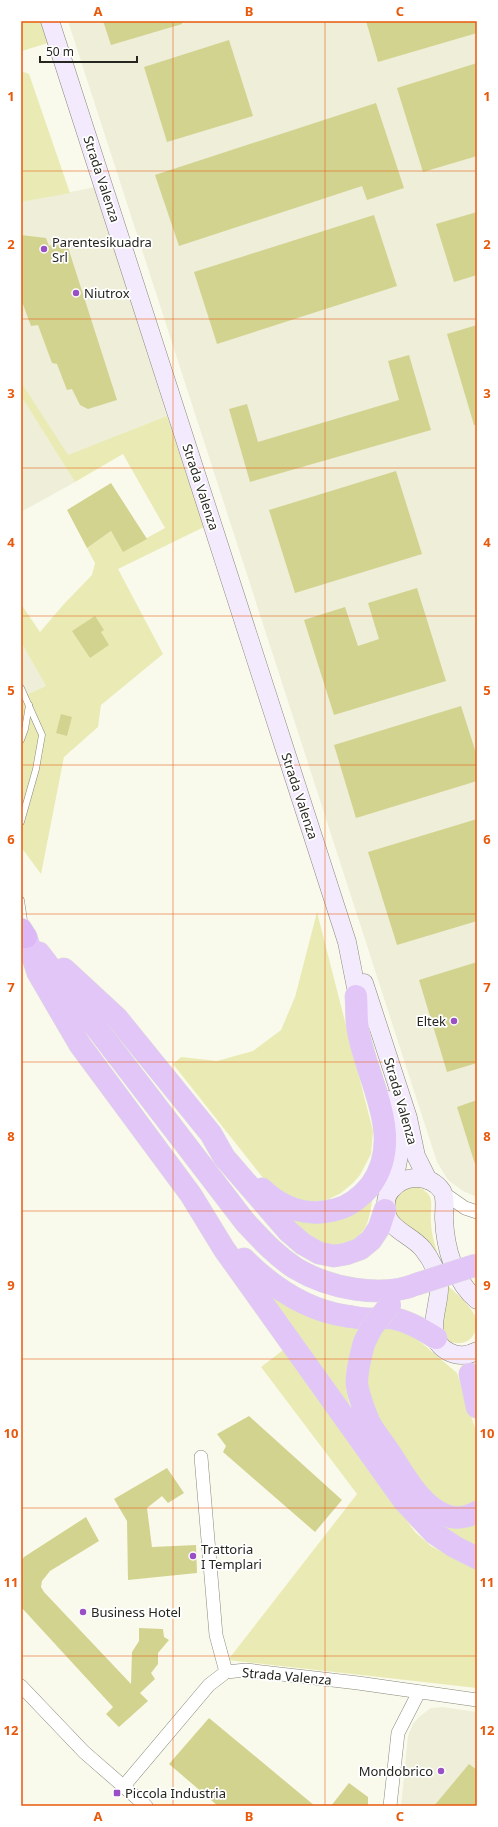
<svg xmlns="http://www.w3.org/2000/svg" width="498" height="1827" viewBox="0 0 498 1827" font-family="'Noto Sans',sans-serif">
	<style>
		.built { fill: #eeeed9 }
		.green { fill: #eaebb4 }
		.building { fill: #d3d390 }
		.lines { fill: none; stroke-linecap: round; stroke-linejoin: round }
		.service-casing { stroke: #88887b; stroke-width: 7 }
		.minor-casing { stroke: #88887b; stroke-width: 14 }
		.secondary-casing { stroke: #88887b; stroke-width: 19 }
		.trunk-casing { stroke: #dcdcdb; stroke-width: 23 }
		.motorway-casing { stroke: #dcdcdb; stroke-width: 23 }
		.service { stroke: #fff; stroke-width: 6 }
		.minor { stroke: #fff; stroke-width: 13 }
		.secondary { stroke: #f4eafd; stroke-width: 18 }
		.trunk { stroke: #e3c6f8; stroke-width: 22 }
		.motorway { stroke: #dcb8f7; stroke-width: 22 }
		.trunk-bridge-casing { stroke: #dcdcdb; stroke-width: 23; stroke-linecap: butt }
		.trunk-bridge { stroke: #e3c6f8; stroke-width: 22 }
		.grid { fill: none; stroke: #e8590c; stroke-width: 1; stroke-opacity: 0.55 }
		.poi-dot { fill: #9850c4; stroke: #fff; stroke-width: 1.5 }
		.labels { text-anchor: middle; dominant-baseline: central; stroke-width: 3.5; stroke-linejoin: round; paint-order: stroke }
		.street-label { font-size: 13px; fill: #262621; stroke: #fff }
		.poi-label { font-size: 13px; fill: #262621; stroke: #fff; text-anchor: start }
		.neatline { fill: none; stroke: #e8590c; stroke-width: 1.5 }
		.grid-label { font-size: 13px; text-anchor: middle; font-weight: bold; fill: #e8590c }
	</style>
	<rect width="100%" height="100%" fill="#fafaec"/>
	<g class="built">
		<path d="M68,21H477V1197L463,1191L448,1180L437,1162Z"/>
		<path d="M95,187L167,416L68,456L21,382V202Z"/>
		<path d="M21,396L75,482L21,512Z"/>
		<path d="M21,642L46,686L21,697Z"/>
		<path d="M442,1707L477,1712V1806H401L408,1736L413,1724L419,1717L431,1708Z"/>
	</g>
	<g class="green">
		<path d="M21,21H41L48,43L22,51L23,55H21Z"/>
		<path d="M21,71L29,74L70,193L21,202Z"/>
		<path d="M21,382L68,455L167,416L204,527L118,569L163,654L101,705L98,727L64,757L41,874L21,847V697L46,686L21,642V604L40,632L64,604L92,575L95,563L87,548L111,531L123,551L165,528L123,454L75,482L21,396Z"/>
		<path d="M317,912L373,1131L371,1154L360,1175L353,1183L341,1193L329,1199L316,1202L297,1201L267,1183L173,1064L181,1057L217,1061L253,1051L281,1030L295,997Z"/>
		<path d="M416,1186C437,1195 430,1203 431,1222C431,1232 434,1242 437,1252L423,1237L399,1219L393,1207C397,1190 401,1191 416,1186Z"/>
		<path d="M373,1196C371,1206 370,1217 366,1226C363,1232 356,1239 351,1242C328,1254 311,1237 294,1222L297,1218Z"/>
		<path d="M445,1283C458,1296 489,1317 472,1337C466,1344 458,1344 449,1342L441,1332Z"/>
		<path d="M274,1297L359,1327C347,1360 340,1380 353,1414L269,1302Z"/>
		<path d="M379,1328H404L457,1373L477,1434V1502L465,1510L431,1500L375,1421L363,1388Z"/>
		<path d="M283,1350L415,1532L431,1546L477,1570V1688L228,1660L357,1494L261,1367Z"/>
		<path d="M477,1517V1553L443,1527L445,1522Z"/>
	</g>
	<g class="building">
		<path d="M103,21H182V24L111,45Z"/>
		<path d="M366,21H477V33L378,62Z"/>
		<path d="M229,40L253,116L167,142L144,67Z"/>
		<path d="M477,63V156L423,172L397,88Z"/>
		<path d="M376,103L404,188L367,200L362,186L179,246L155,175Z"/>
		<path d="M477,212V275L454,282L436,224Z"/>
		<path d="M374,215L397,286L217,344L194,272Z"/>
		<path d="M21,235L46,238L49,246L65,238L117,400L88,409L80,405L72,389L67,390L57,364L52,363L38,325L31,326L21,299Z"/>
		<path d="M477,325V425H474L447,334Z"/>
		<path d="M409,355L431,430L250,482L229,409L247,404L258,442L399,400L388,361Z"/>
		<path d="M396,471L422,554L295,593L269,510Z"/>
		<path d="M111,483L147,539L123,552L111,531L87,548L67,510Z"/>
		<path d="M417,588L446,681L334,715L304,620L345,607L358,646L379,639L368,603Z"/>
		<path d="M95,616L104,630L101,632L109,645L90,658L72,631Z"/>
		<path d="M461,706L477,756V781L356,818L334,745Z"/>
		<path d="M61,714L72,717L67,736L56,733Z"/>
		<path d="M477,819V921L397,945L368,852Z"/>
		<path d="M477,962V1063L447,1072L419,980Z"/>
		<path d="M477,1100V1164H475L457,1107Z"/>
		<path d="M249,1416L342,1500L315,1532L223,1452L226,1446L217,1434Z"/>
		<path d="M167,1468L184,1493L168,1503L162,1496L147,1508L152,1547L196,1545L197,1573L128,1580L127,1521L114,1499Z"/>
		<path d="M86,1517L99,1541L50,1571L42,1581L41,1587L44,1592L131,1684L132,1652L139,1641V1628L163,1629L164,1637L169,1640L158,1653V1664L151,1673L155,1679L140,1693L148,1701L119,1727L106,1714L113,1707L21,1607V1561L24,1557Z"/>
		<path d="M209,1718L315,1806H218L169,1764Z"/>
		<path d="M469,1764L477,1770V1806H434Z"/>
		<path d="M349,1783L368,1797V1806H331Z"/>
	</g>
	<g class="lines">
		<g class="service-casing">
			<g id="service">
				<path d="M21,688L42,735L36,769L21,822"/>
				<path d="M21,740L25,729L29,705"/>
				<path d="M21,900L25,927"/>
			</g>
		</g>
		<g class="minor-casing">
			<g id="minor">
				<path d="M442,1192L465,1208L477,1212"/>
				<path d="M201,1457L216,1635L226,1672"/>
				<path d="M21,1686L84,1752L146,1806"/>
				<path d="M123,1787L209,1685L226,1672L246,1670L358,1683L477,1700"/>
				<path d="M390,1806L398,1733L419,1692"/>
			</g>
		</g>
		<g class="secondary-casing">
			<g id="secondary">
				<path d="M50,21L347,942L360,1008"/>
				<path d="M364,983L408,1118L416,1156L428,1180"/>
				<path d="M388,1100C392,1115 398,1132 399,1149C399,1162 395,1176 391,1189"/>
				<path d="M477,1300C454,1281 445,1247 444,1218C444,1210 446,1198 442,1191C430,1174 405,1174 392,1189C388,1193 386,1198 386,1203C383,1229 410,1233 423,1249C431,1259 438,1273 439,1285C441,1306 421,1338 449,1352C459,1357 467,1356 477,1351"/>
			</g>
		</g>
		<g class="trunk-casing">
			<g id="trunk">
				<path d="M26,937L38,973L80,1045L191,1195L224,1249L404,1501L434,1533L455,1547L477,1558"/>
				<path d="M39,953L245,1222C261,1239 275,1255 295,1268C328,1288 381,1299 417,1284"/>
				<path d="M64,969L117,1018L211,1134L224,1157L288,1231L303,1244L319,1253L334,1256L346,1254L360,1249L371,1240L379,1228L385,1210"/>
				<path d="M262,1189C282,1208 307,1217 334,1210C349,1207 362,1196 371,1185C406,1137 366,1079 358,1030C356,1019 357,1007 356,996"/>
				<path d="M244,1259C272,1287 306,1310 346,1316C354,1317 362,1319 370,1319C377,1319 385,1317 392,1318C408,1321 422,1329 436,1338"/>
				<path d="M364,1343C361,1356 356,1370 357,1385C359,1397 364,1410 369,1422C374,1432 382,1441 388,1450C403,1472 419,1505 445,1515C457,1520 467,1517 477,1512"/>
				<path d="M470,1374L477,1407"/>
			</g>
		</g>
		<g class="motorway-casing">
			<path id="motorway" d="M21,929L26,937"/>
		</g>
		<use href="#service" class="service"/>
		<use href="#minor" class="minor"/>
		<use href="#secondary" class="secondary"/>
		<use href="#trunk" class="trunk"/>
		<use href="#motorway" class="motorway"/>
		<g class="trunk-bridge-casing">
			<g id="trunk-bridge">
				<path d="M417,1284L476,1265"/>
				<path d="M364,1343L372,1327L390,1305"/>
			</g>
		</g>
		<use href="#trunk-bridge" class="trunk-bridge"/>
	</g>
	<path class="grid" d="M173,21V1806M325,21V1806M21,171H477M21,319H477M21,468H477M21,616H477M21,765H477M21,914H477M21,1062H477M21,1211H477M21,1359H477M21,1508H477M21,1656H477"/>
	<g class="poi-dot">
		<circle cx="44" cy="249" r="4"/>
		<circle cx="76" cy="293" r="4"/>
		<circle cx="454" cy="1021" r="4"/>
		<circle cx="193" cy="1556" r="4"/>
		<circle cx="83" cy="1612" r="4"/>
		<circle cx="441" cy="1771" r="4"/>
		<rect x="113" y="1789" width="8" height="8" rx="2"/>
	</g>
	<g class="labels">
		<g class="street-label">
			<text transform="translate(102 179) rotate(72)">Strada Valenza</text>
			<text transform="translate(201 487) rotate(72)">Strada Valenza</text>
			<text transform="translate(300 796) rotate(72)">Strada Valenza</text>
			<text transform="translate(401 1101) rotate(74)">Strada Valenza</text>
			<text transform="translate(287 1676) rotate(5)">Strada Valenza</text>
		</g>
		<g class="poi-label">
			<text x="52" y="242">Parentesikuadra<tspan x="52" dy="15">Srl</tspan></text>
			<text x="84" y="293">Niutrox</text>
			<text x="446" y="1021" text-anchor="end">Eltek</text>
			<text x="201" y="1549">Trattoria<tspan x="201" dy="15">I Templari</tspan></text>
			<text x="91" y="1612">Business Hotel</text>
			<text x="433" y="1771" text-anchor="end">Mondobrico</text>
			<text x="125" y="1793">Piccola Industria</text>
		</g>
	</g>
	<rect width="498" height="1827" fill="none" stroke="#ffffff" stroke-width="44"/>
	<path d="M40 56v6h97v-6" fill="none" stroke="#262621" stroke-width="2"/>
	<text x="46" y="56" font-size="12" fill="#262621" stroke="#ffffff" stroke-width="3" paint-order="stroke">50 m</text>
	<rect x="22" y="22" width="454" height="1783" class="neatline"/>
	<g class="grid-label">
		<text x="98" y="16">A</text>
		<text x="249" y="16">B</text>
		<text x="400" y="16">C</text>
		<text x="11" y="101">1</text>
		<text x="487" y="101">1</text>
		<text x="11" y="249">2</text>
		<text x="487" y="249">2</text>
		<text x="11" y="398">3</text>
		<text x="487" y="398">3</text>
		<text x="11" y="547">4</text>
		<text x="487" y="547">4</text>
		<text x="11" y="695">5</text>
		<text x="487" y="695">5</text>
		<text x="11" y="844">6</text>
		<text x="487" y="844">6</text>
		<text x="11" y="992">7</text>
		<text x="487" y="992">7</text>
		<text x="11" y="1141">8</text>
		<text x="487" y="1141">8</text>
		<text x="11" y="1290">9</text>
		<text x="487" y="1290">9</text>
		<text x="11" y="1438">10</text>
		<text x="487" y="1438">10</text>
		<text x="11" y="1587">11</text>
		<text x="487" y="1587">11</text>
		<text x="11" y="1735">12</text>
		<text x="487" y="1735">12</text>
		<text x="98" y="1821">A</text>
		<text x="249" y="1821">B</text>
		<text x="400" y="1821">C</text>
	</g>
</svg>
